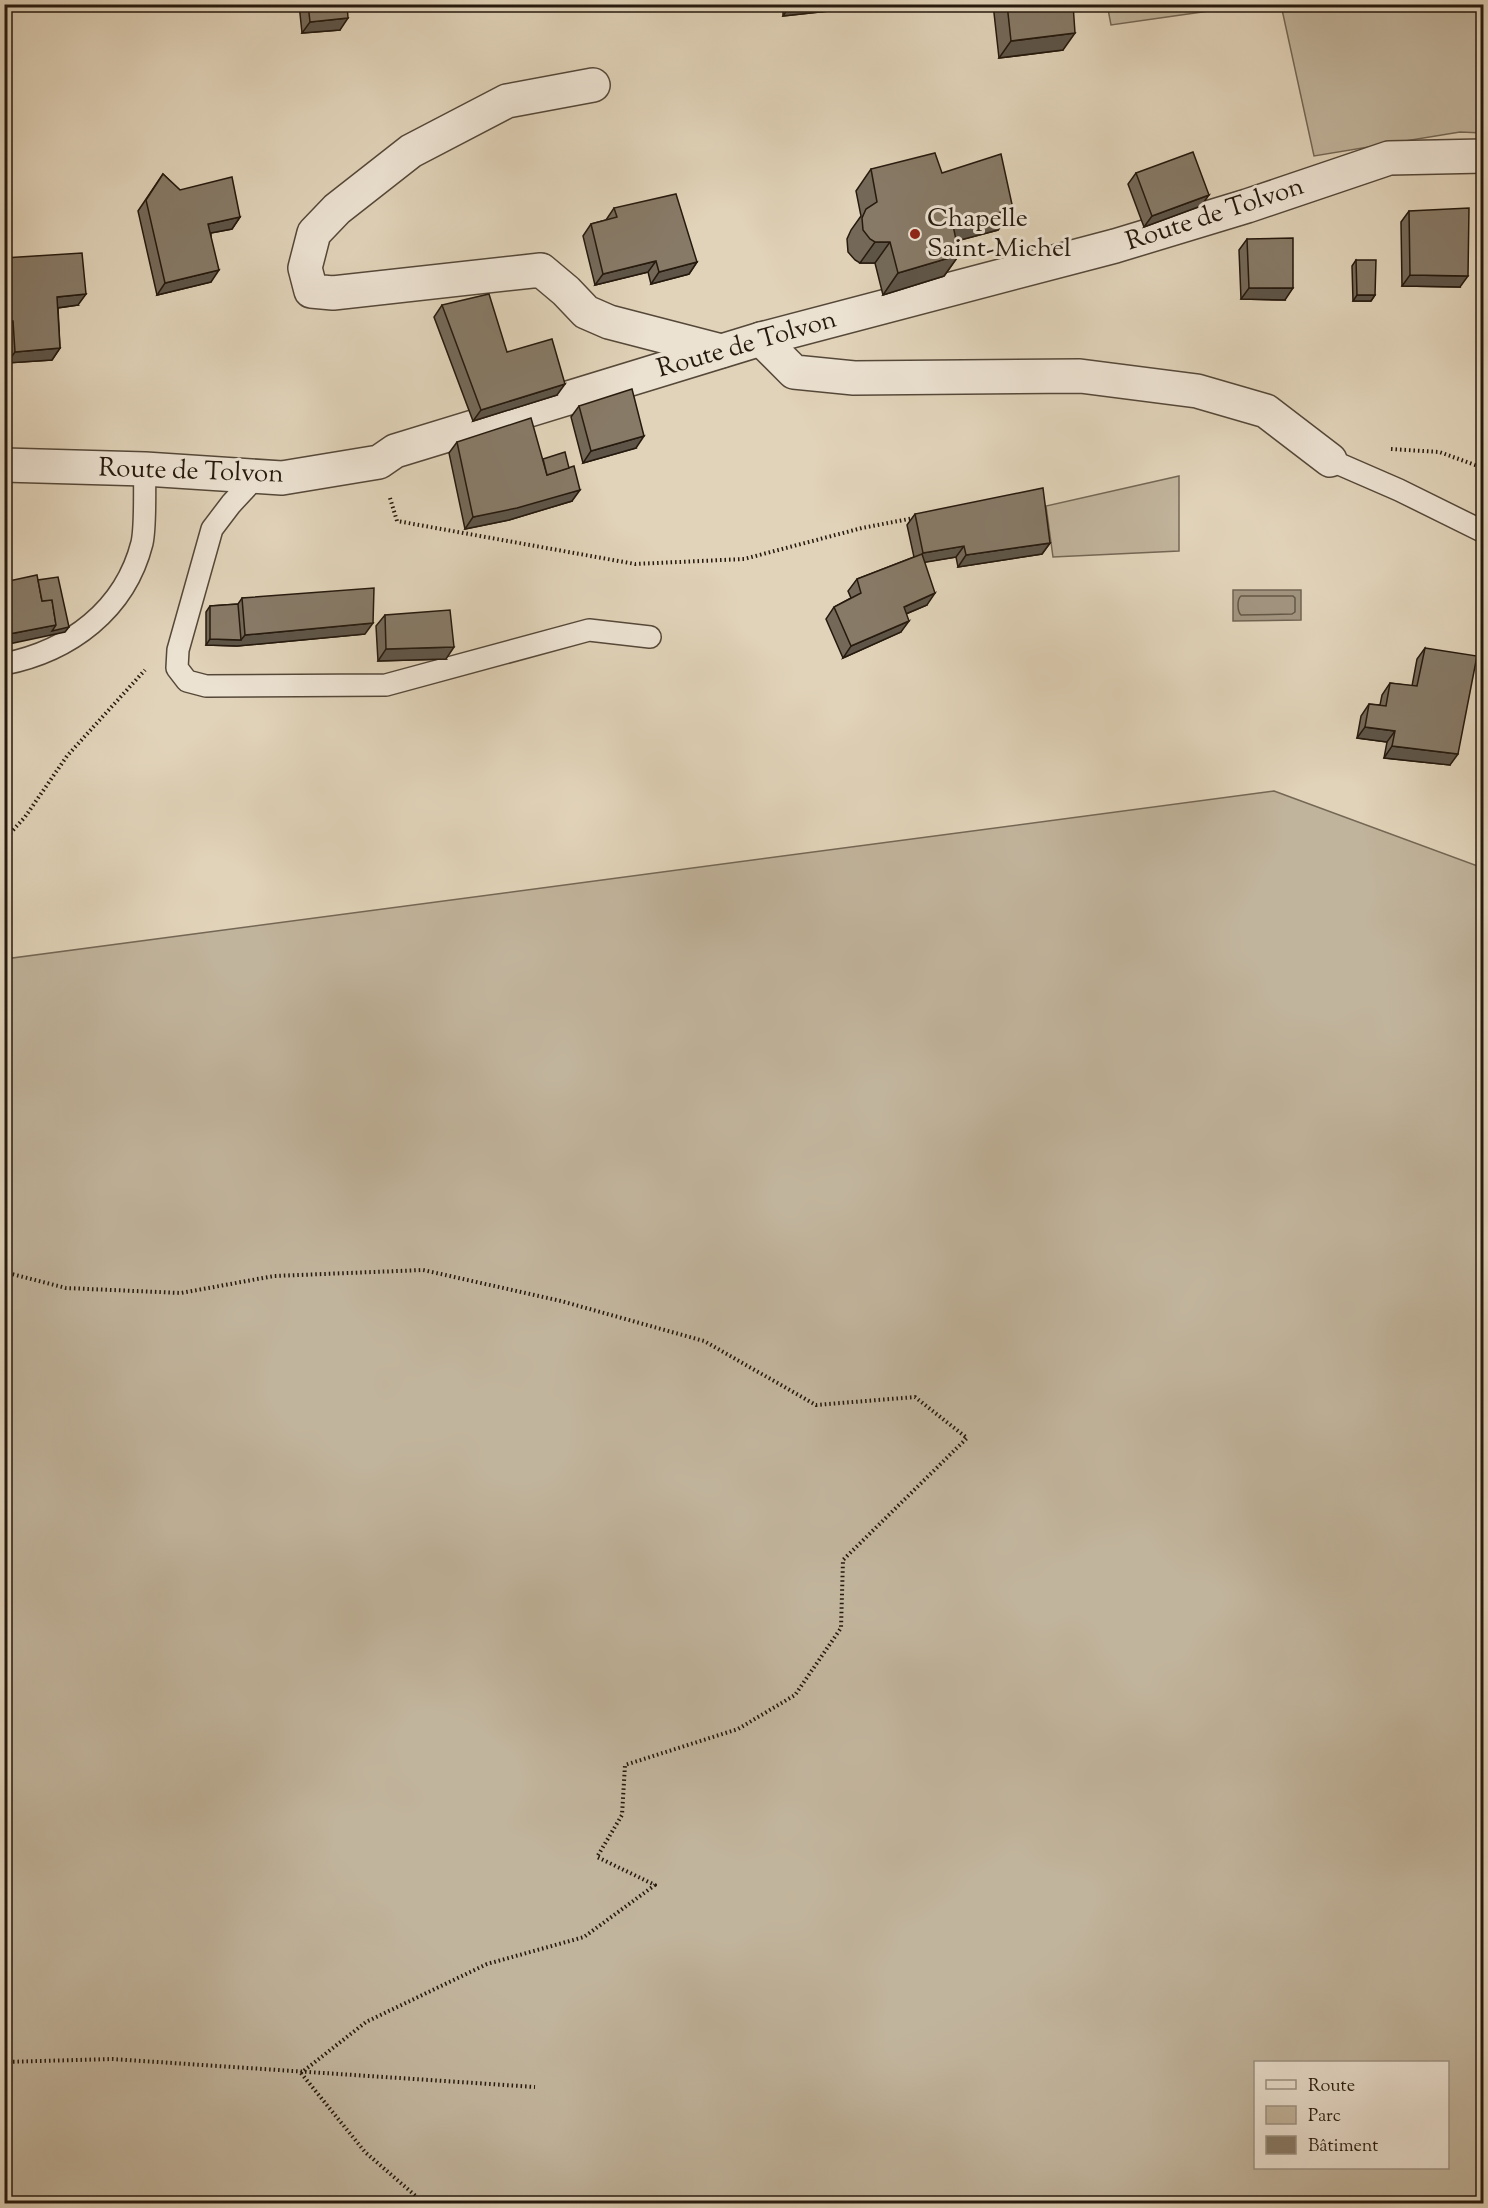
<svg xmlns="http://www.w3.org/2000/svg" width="1488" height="2208" viewBox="0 0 1488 2208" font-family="'Sorts Mill Goudy',serif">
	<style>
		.green { fill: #c1b49c; stroke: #746755; stroke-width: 1.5; fill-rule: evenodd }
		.water { fill: #a1947f; stroke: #706352; stroke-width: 1.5 }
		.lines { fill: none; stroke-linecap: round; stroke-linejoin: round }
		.shore { stroke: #645746; stroke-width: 1.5 }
		.lane-casing { stroke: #554839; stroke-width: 24 }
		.street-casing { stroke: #554839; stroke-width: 36 }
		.path { stroke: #261a0e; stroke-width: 4; stroke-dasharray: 1.5 3; stroke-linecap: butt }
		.lane { stroke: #ece2d2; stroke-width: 21 }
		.street { stroke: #ece2d2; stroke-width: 33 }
		.wall { fill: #746959; stroke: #261a0e; stroke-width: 1.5 }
		.shaded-wall { fill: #5e5548; stroke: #261a0e; stroke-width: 1.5 }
		.building { fill: #877a67; stroke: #261a0e; stroke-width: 1.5 }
		.poi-dot { fill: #8f2418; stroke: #ece2d2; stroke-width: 2 }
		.labels { text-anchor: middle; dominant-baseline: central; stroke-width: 6; stroke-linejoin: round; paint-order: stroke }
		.street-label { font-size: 26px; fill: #261a0e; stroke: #ece2d2 }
		.poi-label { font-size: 26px; fill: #261a0e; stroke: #ece2d2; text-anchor: start }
	</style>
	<rect width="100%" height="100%" fill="#e1d3b9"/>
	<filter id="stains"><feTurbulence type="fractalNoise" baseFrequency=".00333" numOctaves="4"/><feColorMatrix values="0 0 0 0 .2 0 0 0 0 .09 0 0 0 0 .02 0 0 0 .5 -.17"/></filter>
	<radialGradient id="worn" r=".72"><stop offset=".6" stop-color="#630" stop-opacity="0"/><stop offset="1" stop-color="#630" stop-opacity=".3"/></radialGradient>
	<g class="green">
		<path d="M1107,4H1251V5L1111,25Z"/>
		<path d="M1281,5H1483V133L1460,132L1314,156Z"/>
		<path d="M1179,476V551L1053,557L1046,506Z"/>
		<path d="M1274,791L1483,868V2203H5V959ZM1256,2062H1448V2168H1256Z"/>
	</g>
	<path class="water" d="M1233,590H1301V620L1233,621Z"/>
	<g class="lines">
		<path class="shore" d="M1241,596H1293L1295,598V612L1292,614L1241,615C1237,611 1237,599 1241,596Z"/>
		<g class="lane-casing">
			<g id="lane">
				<path d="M1330,460L1399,490L1484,532"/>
				<path d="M256,477L231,504L212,529L178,650L177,668L187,681L206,686L386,685L589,630L650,637"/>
				<path d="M4,664C70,651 125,610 142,543C146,525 144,489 145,469"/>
			</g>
		</g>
		<g class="street-casing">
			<g id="street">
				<path d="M593,85L507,101L411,151L337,209L314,233L305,268L311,291L333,293L541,270L566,291L586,312L609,322L721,351"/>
				<path d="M761,339L794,372L854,378L1080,376L1197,391L1266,411L1330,460"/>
				<path d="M4,465L145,469L282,478L379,462L395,451L761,339L1115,246L1247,206L1389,158L1484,156"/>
			</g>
		</g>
		<g class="path">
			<path d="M1391,449L1439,452L1484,468"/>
			<path d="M390,498L397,521L635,564L744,559L862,528L914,518"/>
			<path d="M4,840L25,817L67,756L145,670"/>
			<path d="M4,1272L66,1288L181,1293L274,1276L423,1270L561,1301L704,1341L816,1405L915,1397L967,1438L843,1560L841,1628L795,1695L738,1729L625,1765L622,1815L597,1857L655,1885L584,1937L487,1964L366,2022L301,2073"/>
			<path d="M4,2062L112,2059L535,2087"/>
			<path d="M301,2073L365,2152L425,2204"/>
		</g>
		<use href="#lane" class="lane"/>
		<use href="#street" class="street"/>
	</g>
	<g class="wall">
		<path d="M299,4H347L340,30L302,33Z"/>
		<path d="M783,4H858L856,8L783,16Z"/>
		<path d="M993,4H1073L1063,50L999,58Z"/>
		<path d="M871,169L942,173L1013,209L998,230L956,241L959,255L944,276L883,295L875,263H860L855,260L848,252L847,239L851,230L861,216L856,191Z"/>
		<path d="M1136,173L1201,206L1144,227L1128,184Z"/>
		<path d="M163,174L180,190L240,217L232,229L211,233V282L157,295L138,211Z"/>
		<path d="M1482,203L1484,233L1477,232V209Z"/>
		<path d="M614,208L697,262L689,274L651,284L648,272L595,285L583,236L591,224L606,220Z"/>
		<path d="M1409,211L1460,287L1402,286L1401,222Z"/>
		<path d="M1247,239L1285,300L1241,299L1239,250Z"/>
		<path d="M4,258L78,305L58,308L60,348L52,360L7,363L4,333Z"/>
		<path d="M1356,260L1375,295L1371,301H1353L1352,266Z"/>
		<path d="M442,305L507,352L557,395L473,421L434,317Z"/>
		<path d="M579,406L636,448L583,463L571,417Z"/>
		<path d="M457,442L543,459L572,501L509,520L465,529L449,453Z"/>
		<path d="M915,514L1050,543L1042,554L958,567L956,557L924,562L927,605L906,614L901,632L843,658L826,619L834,607L851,598L848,591L857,579L914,557L907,525Z"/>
		<path d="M242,598L365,634L237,646L206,645V612L210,606L238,604Z"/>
		<path d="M385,615L446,659L378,661L376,626Z"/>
		<path d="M1425,648L1450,765L1384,758L1387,742L1357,738L1361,716L1369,704L1380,705L1382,695L1390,683L1412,686L1417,659Z"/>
	</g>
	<g class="shaded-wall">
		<path d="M791,4H858L856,8L783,16Z"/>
		<path d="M348,18L340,30L302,33L310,22Z"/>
		<path d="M1075,33L1063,50L999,58L1011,41Z"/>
		<path d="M1209,195L1201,206L1144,227L1152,216Z"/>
		<path d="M1013,209L998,230L938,246L953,225Z"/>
		<path d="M240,217L232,229L200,235L208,224Z"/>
		<path d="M1481,226L1484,227V233L1477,232Z"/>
		<path d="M875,242H890L875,263H860Z"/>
		<path d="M959,255L944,276L883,295L898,273Z"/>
		<path d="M656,261L648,272L595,285L603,274Z"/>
		<path d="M697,262L689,274L651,284L659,272Z"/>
		<path d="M219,270L211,282L157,295L165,283Z"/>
		<path d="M1410,275L1468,276L1460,287L1402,286Z"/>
		<path d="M1249,288H1293L1285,300L1241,299Z"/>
		<path d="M86,294L78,305L49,309L57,297Z"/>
		<path d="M1357,295H1375L1371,301H1353Z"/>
		<path d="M13,321L4,333V322Z"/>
		<path d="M60,348L52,360L7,363L15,352Z"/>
		<path d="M565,384L557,395L473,421L481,410Z"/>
		<path d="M644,436L636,448L583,463L591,451Z"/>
		<path d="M580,490L572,501L509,520L465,529L473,517Z"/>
		<path d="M1050,543L1042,554L958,567L966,555Z"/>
		<path d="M964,546L956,557L915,564L923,553Z"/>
		<path d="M935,593L927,605L896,618L904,607Z"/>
		<path d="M909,621L901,632L843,658L851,646Z"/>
		<path d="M373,623L365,634L237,646L206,645L210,639L241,640L245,635Z"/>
		<path d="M56,625L69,627L65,632L4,645V635Z"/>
		<path d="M454,647L446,659L378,661L386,649Z"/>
		<path d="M1365,727L1395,731L1387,742L1357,738Z"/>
		<path d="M1392,746L1458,754L1450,765L1384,758Z"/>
	</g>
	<g class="building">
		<path d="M308,4H347L348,18L310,22Z"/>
		<path d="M1007,4H1073L1075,33L1011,41Z"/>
		<path d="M1193,152L1209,195L1152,216L1136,173Z"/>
		<path d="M935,153L942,173L1001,154L1013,209L953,225L959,255L898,273L890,242H875L870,239L863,230L862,218L866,209L877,202L871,169Z"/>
		<path d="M163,174L180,190L232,177L240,217L208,224L219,270L165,283L146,200Z"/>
		<path d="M676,194L697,262L659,272L656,261L603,274L591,224L617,217L614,208Z"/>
		<path d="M1482,203H1484V227L1481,226Z"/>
		<path d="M1469,208L1468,276L1410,275L1409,211Z"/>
		<path d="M1293,238V288H1249L1247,239Z"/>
		<path d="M82,253L86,294L57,297L60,348L15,352L13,321L4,322V258Z"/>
		<path d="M1356,260H1376L1375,295H1357Z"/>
		<path d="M489,294L507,352L552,339L565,384L481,410L442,305Z"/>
		<path d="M632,389L644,436L591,451L579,406Z"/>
		<path d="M531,418L547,475L574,466L580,490L517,508L473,517L457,442Z"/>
		<path d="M565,452L569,468L547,475L543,459Z"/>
		<path d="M1043,488L1050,543L966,555L964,546L923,553L915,514Z"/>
		<path d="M922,554L935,593L904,607L909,621L851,646L834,607L861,593L857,579Z"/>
		<path d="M37,575L42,601L52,600L56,625L4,635V582Z"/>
		<path d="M58,577L69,627L52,631L56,625L52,600L42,601L38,580Z"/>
		<path d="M374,588L373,623L245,635L242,598Z"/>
		<path d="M238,604L241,640L210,639V606Z"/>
		<path d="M450,610L454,647L386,649L385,615Z"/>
		<path d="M1425,648L1477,656L1458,754L1392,746L1395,731L1365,727L1369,704L1386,706L1390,683L1417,686Z"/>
	</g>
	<circle class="poi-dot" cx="915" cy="234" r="6"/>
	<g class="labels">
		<g class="street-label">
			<text transform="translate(1215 215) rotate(-18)">Route de Tolvon</text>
			<text transform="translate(747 345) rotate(-16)">Route de Tolvon</text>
			<text transform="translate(191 472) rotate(2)">Route de Tolvon</text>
		</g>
		<g class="poi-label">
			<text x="927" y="219">Chapelle<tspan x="927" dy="30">Saint-Michel</tspan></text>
		</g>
	</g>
	<rect width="1488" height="2208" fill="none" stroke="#e1d3b9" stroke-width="24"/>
	<rect x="6" y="6" width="1476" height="2196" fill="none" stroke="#261a0e" stroke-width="3"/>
	<rect x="12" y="12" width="1464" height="2184" fill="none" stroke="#261a0e" stroke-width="1.5"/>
	<rect x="1254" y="2061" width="195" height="108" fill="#ece2d2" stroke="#9d9284" stroke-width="1.5"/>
	<rect x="1266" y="2080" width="30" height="9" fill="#ece2d2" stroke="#9d9284" stroke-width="1.5"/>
	<text x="1308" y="2091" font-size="18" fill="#261a0e">Route</text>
	<rect x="1266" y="2106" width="30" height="18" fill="#c1b49c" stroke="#9d9284" stroke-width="1.5"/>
	<text x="1308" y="2121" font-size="18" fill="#261a0e">Parc</text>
	<rect x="1266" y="2136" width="30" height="18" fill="#877a67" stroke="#9d9284" stroke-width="1.5"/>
	<text x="1308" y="2151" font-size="18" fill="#261a0e">Bâtiment</text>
	<rect width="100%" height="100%" filter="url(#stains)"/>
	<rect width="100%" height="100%" fill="url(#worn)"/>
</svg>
